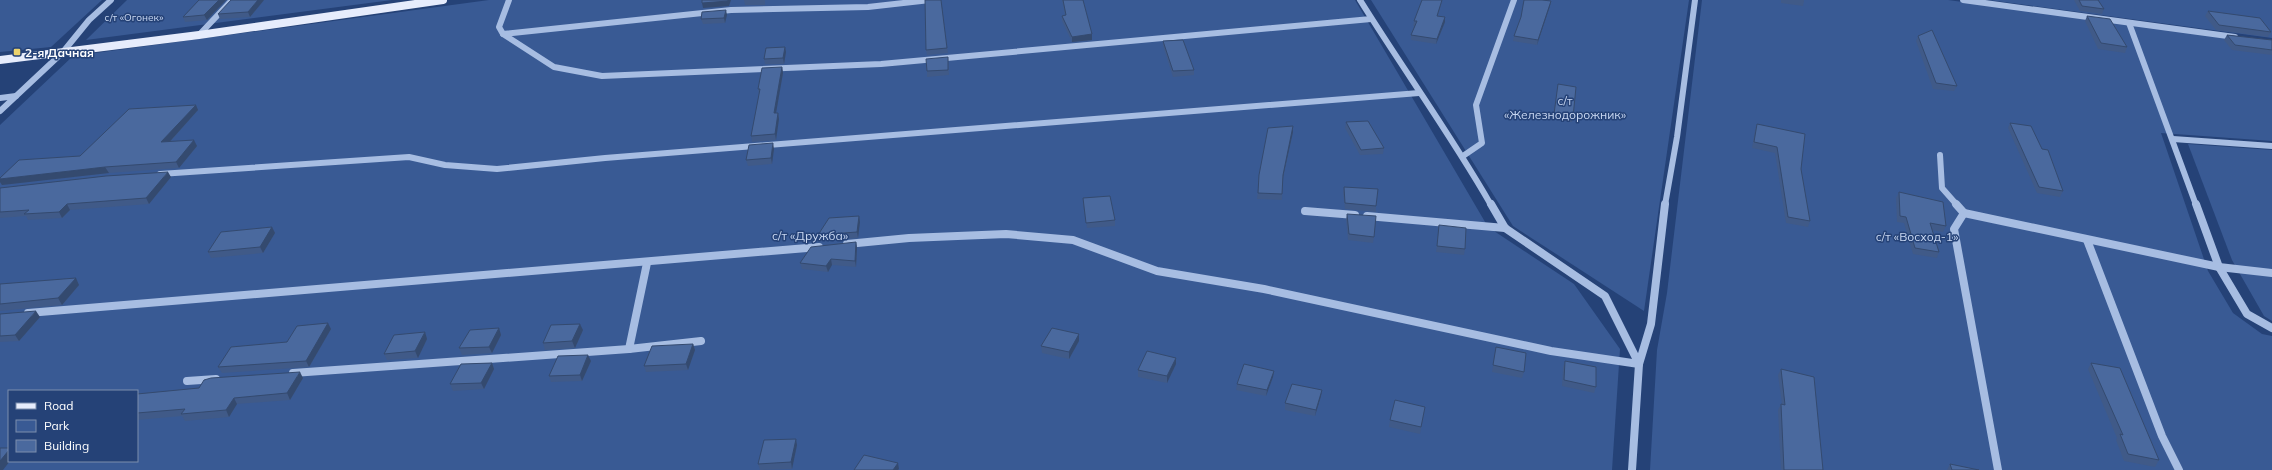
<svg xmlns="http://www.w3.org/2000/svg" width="2272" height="470" viewBox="0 0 2272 470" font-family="Mulish,sans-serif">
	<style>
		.green { fill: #395a94; fill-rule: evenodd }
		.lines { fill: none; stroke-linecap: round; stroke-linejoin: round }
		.minor-far1 { stroke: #a7bde2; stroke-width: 6 }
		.minor { stroke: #a7bde2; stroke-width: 8 }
		.major { stroke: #e6ecfc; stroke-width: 8 }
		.wall { fill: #405a88 }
		.shaded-wall { fill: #344a6f }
		.building { fill: #4a699e; stroke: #344a6f }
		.poi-dot { fill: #ebd26c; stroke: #254277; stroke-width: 1.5 }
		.labels { text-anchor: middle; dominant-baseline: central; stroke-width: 3; stroke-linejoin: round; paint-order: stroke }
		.far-park-label { font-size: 10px; fill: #c9d8f2; stroke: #254277 }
		.poi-label { font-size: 12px; font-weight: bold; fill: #fff; stroke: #254277; text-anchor: start }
		.park-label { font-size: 12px; fill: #c9d8f2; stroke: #254277 }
	</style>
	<rect width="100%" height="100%" fill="#254277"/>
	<g class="green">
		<path d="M0,0H102L51,47L0,52Z"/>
		<path d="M127,0H392L86,40Z"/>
		<path d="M489,0H1355L1488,227L1574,284L1620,349L1612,470H0V125L73,56ZM9,391H137V461H9Z"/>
		<path d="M1371,0H1689L1644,311L1513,226Z"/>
		<path d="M1702,0H1948L2272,44V141L2161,133L2208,271L2233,313L2262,334L2272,336V470H1650L1657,350L1667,293Z"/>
		<path d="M1989,0H2272V38Z"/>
		<path d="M2188,144L2272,150V321L2264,316L2232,260Z"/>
	</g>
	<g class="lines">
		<g class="minor-far1">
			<path d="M509,0L499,27L503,34L554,67L602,76L881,64L1371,19"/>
			<path d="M1360,0C1403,69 1451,135 1491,205"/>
			<path d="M1963,0L2235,37"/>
			<path d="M2129,23L2196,205"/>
			<path d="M503,34L731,10L868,7L930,0"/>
			<path d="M199,35L232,0"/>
			<path d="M0,98L16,96"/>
			<path d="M0,111L63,52L89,20L111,0"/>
			<path d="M2173,139L2272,146"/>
			<path d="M1940,155L1942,188L1957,205"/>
			<path d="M1463,156L1482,143L1476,105L1514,0"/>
			<path d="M160,174L409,157L445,165L497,169L605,158L1419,93"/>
			<path d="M1665,205L1677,137L1695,0"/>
		</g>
		<g class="minor">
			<path d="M1491,204L1505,228L1605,296L1639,364L1632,470"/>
			<path d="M1956,204L1964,213L1954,229L1998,470"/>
			<path d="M2196,204L2219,267L2247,314L2272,328"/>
			<path d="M1305,211L1355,215"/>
			<path d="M1964,213L2219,267L2272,273"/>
			<path d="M1367,216L1505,228"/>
			<path d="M2087,240L2162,436L2179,470"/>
			<path d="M847,244L909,238L1006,234L1073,240L1157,271L1264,289L1551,351L1639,364L1651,324L1665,204"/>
			<path d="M28,313L819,247"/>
			<path d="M629,349L647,263"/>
			<path d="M293,373L629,349L701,341"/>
			<path d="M187,381L216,379"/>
		</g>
		<path class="major" d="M0,60L199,35L443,0"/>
	</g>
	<g class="wall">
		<path d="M199,0H226L207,20L185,22L183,17Z"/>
		<path d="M264,0L250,17L220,19L218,14Z"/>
		<path d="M744,0H765V5H745Z"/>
		<path d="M941,0L948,53L927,55L926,50Z"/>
		<path d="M1062,0H1083L1092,34V40L1072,42L1062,21V16L1065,15Z"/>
		<path d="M1422,0H1442L1438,16L1445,17V22L1436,44L1411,40V35L1415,26H1413L1414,21Z"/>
		<path d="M1781,0H1804V1L1803,6L1781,3Z"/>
		<path d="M2074,0H2098L2104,9L2102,14L2080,11Z"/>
		<path d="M1550,6L1537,45L1513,41L1514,36Z"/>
		<path d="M2208,11L2271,32L2268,37L2216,30L2205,16Z"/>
		<path d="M727,15L725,23L703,24L701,19Z"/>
		<path d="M2087,16L2127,47L2125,53L2098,49L2085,21Z"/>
		<path d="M2227,35L2272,40V55L2232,50L2224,40Z"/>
		<path d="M1918,36L1957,86L1954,91L1933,89L1916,41Z"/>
		<path d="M1163,41L1194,70V75L1173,77L1163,46Z"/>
		<path d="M785,47L786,52L784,64H765L764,59Z"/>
		<path d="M948,57L949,75L927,77V71Z"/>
		<path d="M782,67L783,73L776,113H778L779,119L776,140L752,142L751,136L759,94L758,89Z"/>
		<path d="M1558,84L1573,117L1572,122L1553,119Z"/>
		<path d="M196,105L198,110L170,142L197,146L179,168L109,173L2,185L0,182V178L80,156Z"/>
		<path d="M1346,122L1384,148L1383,154L1360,155L1345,128Z"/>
		<path d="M2010,123L2063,191L2060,197L2037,193L2008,128Z"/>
		<path d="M1757,124L1801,169L1810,221L1808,227L1786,223L1775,153L1752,148L1755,130Z"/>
		<path d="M1293,132L1283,179L1282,200L1257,199L1259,175Z"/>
		<path d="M774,149L772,164L748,166L746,160Z"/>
		<path d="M171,177L149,204L70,210L62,218L28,220L26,216L0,218V188Z"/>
		<path d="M1344,187L1376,206V212L1345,209L1343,193Z"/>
		<path d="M1899,192L1946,226L1943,232L1932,230L1939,252L1937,258L1913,254L1904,223L1897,222L1896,198Z"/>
		<path d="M1083,198L1115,220V226L1087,228L1083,204Z"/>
		<path d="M1347,214L1374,237L1373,243L1348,240L1346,220Z"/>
		<path d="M859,216L860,222L858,238L819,241L818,235Z"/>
		<path d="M1439,225L1465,249L1464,255L1436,252Z"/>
		<path d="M272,227L275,233L263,253L211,258L208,252Z"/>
		<path d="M856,242L857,248L856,267L832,265L828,272L802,269L800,263Z"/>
		<path d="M0,284L79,285L62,305L0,311Z"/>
		<path d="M0,314L40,317L19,341L0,342Z"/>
		<path d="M499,328L501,335L492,353L462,355L459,348Z"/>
		<path d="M331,329L309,367L222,373L218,367L287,342Z"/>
		<path d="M583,330L575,348L545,350L543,343Z"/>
		<path d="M425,332L427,339L418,358L387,360L384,354Z"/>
		<path d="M1079,334V341L1069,359L1042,353L1041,346Z"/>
		<path d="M693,344L695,350L688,370L646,372L644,366Z"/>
		<path d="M1496,347L1524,372L1522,378L1492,372Z"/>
		<path d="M1176,358V364L1167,383L1138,377V370Z"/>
		<path d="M591,361L582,381L551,382L549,376Z"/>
		<path d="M1565,361L1596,387L1594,393L1562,386L1563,367Z"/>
		<path d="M492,363L494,369L484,389L453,391L450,384Z"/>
		<path d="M2091,363L2159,460L2155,467L2124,461L2116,440L2117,438L2088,369Z"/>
		<path d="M1781,369L1823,470H1781L1778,410L1781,404H1782L1778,375Z"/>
		<path d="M1274,371L1273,377L1266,396L1236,390L1237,384Z"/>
		<path d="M303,378L290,400L237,404L229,417L185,421L182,416L137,420V394Z"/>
		<path d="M1321,396L1315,416L1285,410V403Z"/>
		<path d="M1425,407L1420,434L1389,427L1390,420Z"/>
		<path d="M797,445L792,469L760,470L758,464Z"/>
		<path d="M1950,464L1979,470H1947Z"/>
	</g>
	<g class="shaded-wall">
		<path d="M219,0H226L207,20L204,15Z"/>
		<path d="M258,0H264L250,17L248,12Z"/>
		<path d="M728,0H731L729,6L703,8L702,3Z"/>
		<path d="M1551,1L1550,6L1537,45L1538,40Z"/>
		<path d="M726,10L727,15L725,23L724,18Z"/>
		<path d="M1445,17V22L1436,44L1437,39Z"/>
		<path d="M1092,34V40L1072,42V37Z"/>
		<path d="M785,47L786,52L784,64L783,58Z"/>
		<path d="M782,67L783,73L775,119L774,113Z"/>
		<path d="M196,105L198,110L164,148L161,142Z"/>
		<path d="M778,113L779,119L776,140L775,134Z"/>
		<path d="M1293,126V132L1282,181L1283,175Z"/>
		<path d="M194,140L197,146L179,168L176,162Z"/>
		<path d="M773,143L774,149L772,164L771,158Z"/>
		<path d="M105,167L109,173L2,185L0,182V179Z"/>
		<path d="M168,172L171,177L149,204L146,198Z"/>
		<path d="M67,204L70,210L62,218L59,212Z"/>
		<path d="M859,216L860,222L858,238L857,232Z"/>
		<path d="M272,227L275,233L263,253L260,247Z"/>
		<path d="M856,242L857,248L856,267L855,261Z"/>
		<path d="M831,259L832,265L828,272L826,266Z"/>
		<path d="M76,278L79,285L62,305L58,298Z"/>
		<path d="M36,311L40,317L19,341L15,335Z"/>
		<path d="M328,323L331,329L309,367L306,361Z"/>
		<path d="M580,324L583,330L575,348L572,341Z"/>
		<path d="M499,328L501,335L492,353L489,347Z"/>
		<path d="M425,332L427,339L418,358L415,351Z"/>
		<path d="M1079,334V341L1069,359V352Z"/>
		<path d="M693,344L695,350L688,370L686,364Z"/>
		<path d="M588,355L591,361L582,381L580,375Z"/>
		<path d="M1176,358V364L1167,383V376Z"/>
		<path d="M492,363L494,369L484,389L481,383Z"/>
		<path d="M1274,371L1273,377L1266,396L1267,390Z"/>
		<path d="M300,372L303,378L290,400L287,393Z"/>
		<path d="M1322,390L1321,396L1315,416L1316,410Z"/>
		<path d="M234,398L237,404L229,417L226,410Z"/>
		<path d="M796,439L797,445L792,469L791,462Z"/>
		<path d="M9,450V461H10L3,470H0V461Z"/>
		<path d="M898,463L899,469L898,470H893Z"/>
	</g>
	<g class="building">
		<path d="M199,0H219L204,15L183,17Z"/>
		<path d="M231,0H258L248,12L218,14Z"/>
		<path d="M702,0H728V1L702,3Z"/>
		<path d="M925,0H941L947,48L926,50Z"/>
		<path d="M1063,0H1083L1092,34L1072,37L1062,16L1066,15Z"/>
		<path d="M1422,0H1442L1437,16L1445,17L1437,39L1411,35L1417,21H1414Z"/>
		<path d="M1524,0H1542L1551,1L1538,40L1514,36L1521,17Z"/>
		<path d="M2079,0H2098L2104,9L2082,6Z"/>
		<path d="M726,10L724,18L701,19L702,12Z"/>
		<path d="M2208,11L2260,18L2271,32L2219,25Z"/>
		<path d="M2087,16L2110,19L2127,47L2101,43Z"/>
		<path d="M1932,30L1957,86L1936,83L1918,36Z"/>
		<path d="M2227,35L2272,40V50L2235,45Z"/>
		<path d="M1183,40L1194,70L1173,71L1163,41Z"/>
		<path d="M785,47L783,58L764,59L766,48Z"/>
		<path d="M948,57V70L927,71L926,59Z"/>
		<path d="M782,67L774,113H778L775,134L751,136L760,89H758L762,68Z"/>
		<path d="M1558,84L1576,87L1573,117L1554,114Z"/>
		<path d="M196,105L161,142L194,140L176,162L105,167L0,179V178L19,160L80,156L129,109Z"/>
		<path d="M1368,121L1384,148L1361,150L1346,122Z"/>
		<path d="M2010,123L2031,126L2042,149L2048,150L2063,191L2039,187Z"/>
		<path d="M1757,124L1805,134L1801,169L1810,221L1788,217L1777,147L1754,142Z"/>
		<path d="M1293,126L1283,175L1282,194L1258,193L1259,175L1268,128Z"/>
		<path d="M773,143L771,158L746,160L749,145Z"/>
		<path d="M168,172L146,198L67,204L59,212L24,214L29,210L0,212V188L106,176Z"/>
		<path d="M1344,187L1378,189L1376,206L1345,203Z"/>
		<path d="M1899,192L1943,202L1946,226L1930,223L1939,252L1915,248L1906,217L1900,216Z"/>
		<path d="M1110,196L1115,220L1086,223L1083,198Z"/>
		<path d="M1347,214L1376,216L1374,237L1349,234Z"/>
		<path d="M859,216L857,232L818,235L829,218Z"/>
		<path d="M1439,225L1466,228L1465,249L1437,246Z"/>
		<path d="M272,227L260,247L208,252L221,232Z"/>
		<path d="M856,242L855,261L831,259L826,266L800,263L811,247Z"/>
		<path d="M76,278L58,298L0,304V284Z"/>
		<path d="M36,311L15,335L0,336V314Z"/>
		<path d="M328,323L306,361L218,367L231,347L287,342L297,326Z"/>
		<path d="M580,324L572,341L543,343L551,325Z"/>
		<path d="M499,328L489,347L459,348L470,330Z"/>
		<path d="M1052,328L1079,334L1069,352L1041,346Z"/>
		<path d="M425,332L415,351L384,354L394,335Z"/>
		<path d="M693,344L686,364L644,366L652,346Z"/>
		<path d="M1496,347L1526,353L1524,372L1493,365Z"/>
		<path d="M1147,351L1176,358L1167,376L1138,370Z"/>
		<path d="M588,355L580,375L549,376L558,356Z"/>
		<path d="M1565,361L1596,367V387L1564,380Z"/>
		<path d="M492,363L481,383L450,384L461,364Z"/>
		<path d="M2091,363L2120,368L2159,460L2128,454L2120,434L2123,435Z"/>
		<path d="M1244,364L1274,371L1267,390L1237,384Z"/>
		<path d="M1781,369L1814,377L1823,470H1784L1781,404L1785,405Z"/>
		<path d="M300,372L287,393L234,398L226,410L181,414L185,409L137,413V394L199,388L204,380L211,378Z"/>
		<path d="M1292,384L1322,390L1316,410L1285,403Z"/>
		<path d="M1395,400L1425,407L1421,427L1390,420Z"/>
		<path d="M796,439L791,462L758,464L764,440Z"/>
		<path d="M0,448H9V450L0,461Z"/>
		<path d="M864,455L898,463L893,470H854Z"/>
		<path d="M1950,464L1979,470H1952Z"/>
	</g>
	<rect class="poi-dot" x="13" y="48" width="8" height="8" rx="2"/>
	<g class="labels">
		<g class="far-park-label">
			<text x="134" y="17">с/т «Огонек»</text>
		</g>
		<g class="poi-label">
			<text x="25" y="52">2-я Дачная</text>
		</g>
		<g class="park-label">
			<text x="1565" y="100">с/т<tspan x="1565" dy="14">«Железнодорожник»</tspan></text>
			<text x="810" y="235">с/т «Дружба»</text>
			<text x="1917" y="236">с/т «Восход-1»</text>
		</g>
	</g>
	<rect x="8" y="390" width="130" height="72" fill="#254277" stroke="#7c8ead"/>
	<rect x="16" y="403" width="20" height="6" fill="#e6ecfc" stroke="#7c8ead"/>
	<text x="44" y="410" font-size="12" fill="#ffffff">Road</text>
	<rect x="16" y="420" width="20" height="12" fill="#395a94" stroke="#7c8ead"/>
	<text x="44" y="430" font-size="12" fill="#ffffff">Park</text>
	<rect x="16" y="440" width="20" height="12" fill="#4a699e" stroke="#7c8ead"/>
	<text x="44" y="450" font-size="12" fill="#ffffff">Building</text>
</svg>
